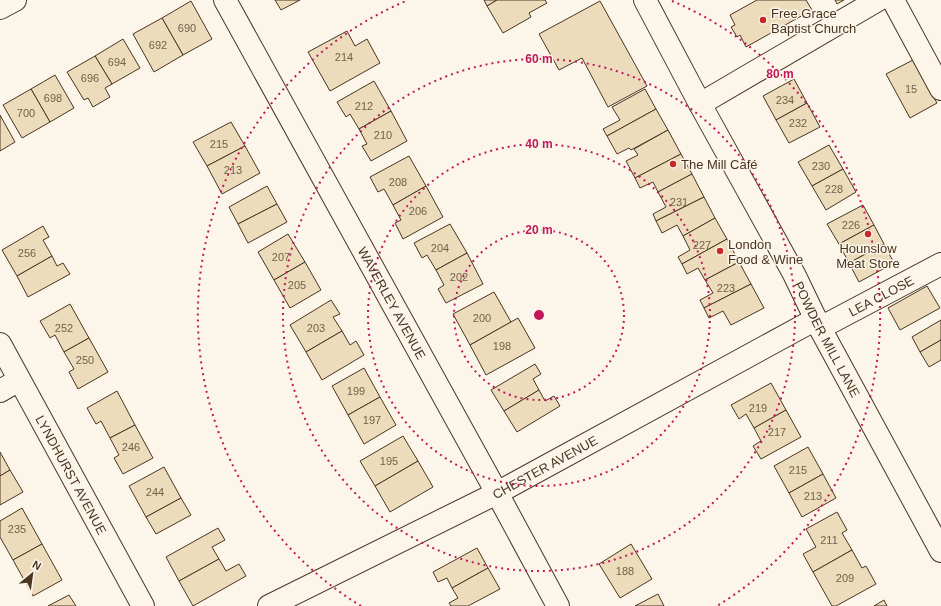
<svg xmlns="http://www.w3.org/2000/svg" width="941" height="606" viewBox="0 0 941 606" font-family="Arial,sans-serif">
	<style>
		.building { fill: #ecdcbc; stroke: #4a3520 }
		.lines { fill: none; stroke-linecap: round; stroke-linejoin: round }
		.street-casing { stroke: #4a3520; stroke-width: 24 }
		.secondary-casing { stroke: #4a3520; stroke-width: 24 }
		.primary-casing { stroke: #4a3520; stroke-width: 24 }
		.street { stroke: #fbf6e9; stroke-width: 22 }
		.secondary { stroke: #fbf6e9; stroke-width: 22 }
		.primary { stroke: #fbf6e9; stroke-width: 22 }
		.ring { fill: none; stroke: #c2185b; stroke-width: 2; stroke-dasharray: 2 4 }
		.poi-dot { fill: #c62828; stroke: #fbf6e9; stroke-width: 1.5 }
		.labels { text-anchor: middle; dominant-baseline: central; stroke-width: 3; stroke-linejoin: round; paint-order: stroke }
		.number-label { font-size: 11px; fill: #725f47 }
		.poi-label { font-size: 13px; fill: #4a3520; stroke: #fbf6e9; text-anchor: start }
		.street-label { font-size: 13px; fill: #4a3520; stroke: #fbf6e9 }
		.centre { fill: #c2185b; stroke: #fbf6e9; stroke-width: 2 }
		.ring-label { font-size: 12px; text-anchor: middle; font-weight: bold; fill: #c2185b; stroke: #fbf6e9; stroke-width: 3; stroke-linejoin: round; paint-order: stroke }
	</style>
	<rect width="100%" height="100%" fill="#fbf6e9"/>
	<g class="building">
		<path d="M275,0H300L281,10Z"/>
		<path d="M484,0H497L487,6Z"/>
		<path d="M497,0H545L547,3L529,13L531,17L503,33L487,6Z"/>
		<path d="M757,0H806L812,10L746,47L740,35L737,37L731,27L735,25L730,15Z"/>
		<path d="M835,0H844L837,4Z"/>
		<path d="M191,1L212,39L183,55L162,18Z"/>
		<path d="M600,1L647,86L608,107L582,58L559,70L539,34Z"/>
		<path d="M162,18L183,55L154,72L133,34Z"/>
		<path d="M347,31L355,46L367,39L380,63L330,91L308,52Z"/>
		<path d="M123,39L140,68L112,84L95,56Z"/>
		<path d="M95,56L112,84L105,88L110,97L93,107L88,98L84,100L67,72Z"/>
		<path d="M913,60L937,103L910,118L886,74Z"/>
		<path d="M55,75L74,108L50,122L31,89Z"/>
		<path d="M794,79L807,103L776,120L763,96Z"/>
		<path d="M374,81L391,111L359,129L350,114L346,117L337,102Z"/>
		<path d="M31,89L50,122L22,138L3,105Z"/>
		<path d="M645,89L656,109L607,136L603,129L620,120L612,107Z"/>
		<path d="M807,103L820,127L789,143L776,120Z"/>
		<path d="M656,109L668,130L631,150L629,148L617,154L607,136Z"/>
		<path d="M391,111L407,141L371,161L362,146L367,144L359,129Z"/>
		<path d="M0,115L15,142L0,151Z"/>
		<path d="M231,122L245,146L207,166L193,142Z"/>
		<path d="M668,130L681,154L635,178L626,161L638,155L634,149Z"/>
		<path d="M829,145L843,169L812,186L798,162Z"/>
		<path d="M245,146L260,173L222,194L207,166Z"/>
		<path d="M681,154L692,174L658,192L653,182L640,188L635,178Z"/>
		<path d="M409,156L426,186L393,205L384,189L378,192L370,177Z"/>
		<path d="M843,169L856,192L826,210L812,186Z"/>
		<path d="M692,174L704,197L656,221L653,214L666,207L658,192Z"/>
		<path d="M267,186L277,204L238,224L229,207Z"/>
		<path d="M426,186L443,217L403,239L395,223L401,220L393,205Z"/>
		<path d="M704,197L715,218L683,236L677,225L662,233L656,221Z"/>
		<path d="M277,204L287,222L248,243L238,224Z"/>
		<path d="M863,205L874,225L839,244L827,224Z"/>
		<path d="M715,218L727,239L682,264L678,257L690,250L683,236Z"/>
		<path d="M450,224L467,253L436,270L427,255L422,258L414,243Z"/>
		<path d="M874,225L884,244L849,263L839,244Z"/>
		<path d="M43,226L49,237L43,240L52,256L17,276L2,250Z"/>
		<path d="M288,234L305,262L274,280L258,252Z"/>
		<path d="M727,239L739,262L705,280L698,268L687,274L682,264Z"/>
		<path d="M884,244L894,263L859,282L849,263Z"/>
		<path d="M467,253L483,284L446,303L438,289L444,285L436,270Z"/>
		<path d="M52,256L57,266L63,263L70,274L28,297L17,276Z"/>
		<path d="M305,262L321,290L290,308L274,280Z"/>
		<path d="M739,262L751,284L704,308L700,300L713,293L705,280Z"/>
		<path d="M751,284L764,308L731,325L723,311L709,318L704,308Z"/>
		<path d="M927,286L940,308L900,330L888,308Z"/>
		<path d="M494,292L511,322L470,345L453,314Z"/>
		<path d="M331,300L340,314L333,317L342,331L306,352L290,325Z"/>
		<path d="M70,304L89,338L64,352L55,335L50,338L40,321Z"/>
		<path d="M518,318L535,348L486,375L470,345Z"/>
		<path d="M941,320V340L920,352L912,337Z"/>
		<path d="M342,331L350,345L356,341L364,355L322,380L306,352Z"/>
		<path d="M89,338L108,372L78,389L69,372L74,369L64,352Z"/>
		<path d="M941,340V360L929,367L920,352Z"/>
		<path d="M535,364L541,374L533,379L539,390L504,411L491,390Z"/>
		<path d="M364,368L380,397L348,415L332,386Z"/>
		<path d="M771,383L786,410L754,428L746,414L739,419L731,405Z"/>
		<path d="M539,390L545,401L554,396L560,406L517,432L504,411Z"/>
		<path d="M117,391L135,425L110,438L101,421L96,424L87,408Z"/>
		<path d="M380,397L396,425L364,444L348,415Z"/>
		<path d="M786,410L801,437L761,459L753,446L761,441L754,428Z"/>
		<path d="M135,425L153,458L123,474L114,458L119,455L110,438Z"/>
		<path d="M403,436L418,461L375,486L360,461Z"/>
		<path d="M808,447L823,474L789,493L774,466Z"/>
		<path d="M0,452L10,470L0,476Z"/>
		<path d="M418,461L433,487L390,512L375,486Z"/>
		<path d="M164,467L181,498L146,517L129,486Z"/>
		<path d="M10,470L23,492L0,505V476Z"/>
		<path d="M823,474L836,498L802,517L789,493Z"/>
		<path d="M181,498L191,515L156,534L146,517Z"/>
		<path d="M22,508L42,544L13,560L0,537V521Z"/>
		<path d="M837,512L847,530L842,533L852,550L813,572L803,554L816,547L806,529Z"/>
		<path d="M218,528L225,540L212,547L219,559L179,581L166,557Z"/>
		<path d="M42,544L62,580L33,596L13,560Z"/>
		<path d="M631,544L652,579L620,598L599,564Z"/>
		<path d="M477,548L488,568L452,588L447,578L438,582L433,572Z"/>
		<path d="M852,550L862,568L866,566L876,584L836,606H832L813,572Z"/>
		<path d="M219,559L226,571L239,564L246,576L193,606L179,581Z"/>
		<path d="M488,568L500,589L468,606H451L449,603L458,598L452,588Z"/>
		<path d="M658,594L664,606H635Z"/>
		<path d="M69,595L76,606H48Z"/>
		<path d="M884,600L887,606H874Z"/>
	</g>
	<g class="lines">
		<g class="street-casing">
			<g id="street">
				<path id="s1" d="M225,0L497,493L558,606"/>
				<path d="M893,0L941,89"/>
				<path d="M700,104L878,0"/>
				<path id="s2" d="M820,328L941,264"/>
				<path id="s3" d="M0,344L143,606"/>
				<path d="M0,391L19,380"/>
				<path id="s4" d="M269,606L497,493L816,319"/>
			</g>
		</g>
		<g class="secondary-casing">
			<g id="secondary">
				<path id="s5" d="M645,0L700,104L794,274L820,328L941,551"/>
			</g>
		</g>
		<g class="primary-casing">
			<path id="primary" d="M0,8L15,0"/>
		</g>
		<use href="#street" class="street"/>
		<use href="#secondary" class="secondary"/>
		<use href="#primary" class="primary"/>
	</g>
	<g class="ring">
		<circle cx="539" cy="315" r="85"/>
		<circle cx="539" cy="315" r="171"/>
		<circle cx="539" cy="315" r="256"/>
		<path d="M361 606A341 341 0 0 1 406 1M672 1A341 341 0 0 1 717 606"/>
	</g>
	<g class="poi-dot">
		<circle cx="763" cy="20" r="4"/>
		<circle cx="673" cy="164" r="4"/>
		<circle cx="868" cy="234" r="4"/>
		<circle cx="720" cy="251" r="4"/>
	</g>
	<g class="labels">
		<g class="number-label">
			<text x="187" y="28">690</text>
			<text x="158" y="45">692</text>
			<text x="344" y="57">214</text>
			<text x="117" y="62">694</text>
			<text x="90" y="78">696</text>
			<text x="911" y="89">15</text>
			<text x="53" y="98">698</text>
			<text x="785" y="100">234</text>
			<text x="364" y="106">212</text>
			<text x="26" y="113">700</text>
			<text x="798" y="123">232</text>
			<text x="383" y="135">210</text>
			<text x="219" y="144">215</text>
			<text x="821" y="166">230</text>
			<text x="233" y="170">213</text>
			<text x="398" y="182">208</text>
			<text x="834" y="189">228</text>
			<text x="679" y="202">231</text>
			<text x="418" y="211">206</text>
			<text x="851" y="225">226</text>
			<text x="702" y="245">227</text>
			<text x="440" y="248">204</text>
			<text x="27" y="253">256</text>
			<text x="281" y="257">207</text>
			<text x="459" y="277">202</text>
			<text x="297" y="285">205</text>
			<text x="726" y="288">223</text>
			<text x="482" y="318">200</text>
			<text x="64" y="328">252</text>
			<text x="316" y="328">203</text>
			<text x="502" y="346">198</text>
			<text x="85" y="360">250</text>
			<text x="356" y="391">199</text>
			<text x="758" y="408">219</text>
			<text x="372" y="420">197</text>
			<text x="777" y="432">217</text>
			<text x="131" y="447">246</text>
			<text x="389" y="461">195</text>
			<text x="798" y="470">215</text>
			<text x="155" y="492">244</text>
			<text x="813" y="496">213</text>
			<text x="17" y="529">235</text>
			<text x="829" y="540">211</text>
			<text x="625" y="571">188</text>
			<text x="845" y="578">209</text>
		</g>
		<g class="poi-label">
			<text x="771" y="13">Free Grace<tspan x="771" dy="15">Baptist Church</tspan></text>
			<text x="681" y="164">The Mill Café</text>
			<text x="728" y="244">London<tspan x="728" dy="15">Food &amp; Wine</tspan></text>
			<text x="868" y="248" text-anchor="middle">Hounslow<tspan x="868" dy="15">Meat Store</tspan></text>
		</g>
		<g class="street-label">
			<text stroke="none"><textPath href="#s2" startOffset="69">LEA CLOSE</textPath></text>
			<text stroke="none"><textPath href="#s1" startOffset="346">WAVERLEY AVENUE</textPath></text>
			<text stroke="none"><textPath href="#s5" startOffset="385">POWDER MILL LANE</textPath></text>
			<text stroke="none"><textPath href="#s4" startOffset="309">CHESTER AVENUE</textPath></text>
			<text stroke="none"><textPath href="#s3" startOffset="149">LYNDHURST AVENUE</textPath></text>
		</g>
	</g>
	<circle cx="539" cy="315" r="6" class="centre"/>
	<g class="ring-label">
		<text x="539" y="63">60 m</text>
		<text x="780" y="78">80 m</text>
		<text x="539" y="148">40 m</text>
		<text x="539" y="234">20 m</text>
	</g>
	<g transform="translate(32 574) rotate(29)" stroke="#fbf6e9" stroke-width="3" paint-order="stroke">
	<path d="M0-3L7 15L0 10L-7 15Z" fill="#4a3520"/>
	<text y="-6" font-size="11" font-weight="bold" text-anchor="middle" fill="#4a3520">N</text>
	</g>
</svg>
